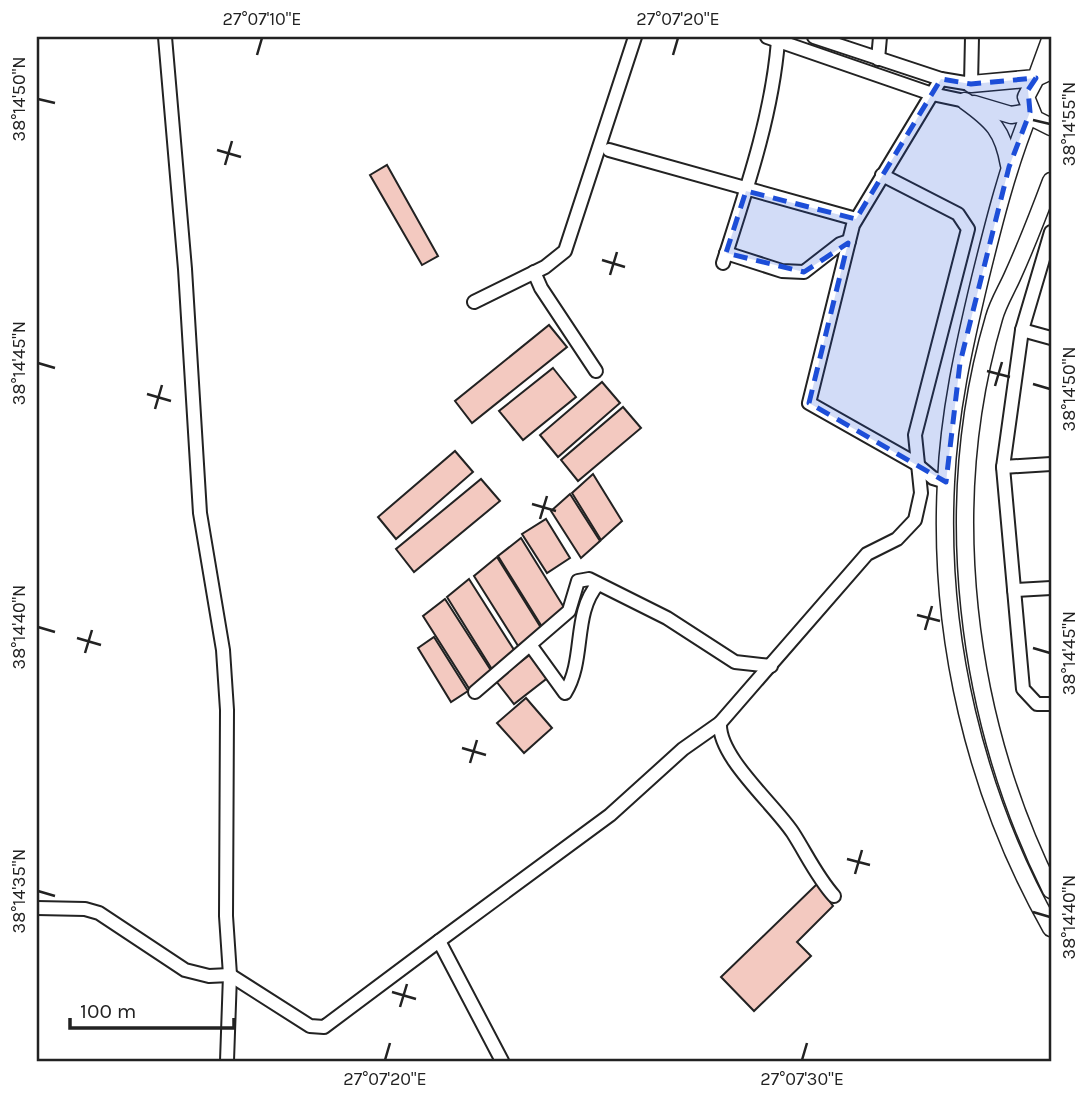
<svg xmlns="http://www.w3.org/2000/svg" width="1088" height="1098" viewBox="0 0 1088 1098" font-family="Karla,sans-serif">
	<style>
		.building { fill: #f3c9c0; stroke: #222; stroke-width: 2 }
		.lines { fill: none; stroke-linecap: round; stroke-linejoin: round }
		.minor-casing { stroke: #222; stroke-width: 16 }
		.major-casing { stroke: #222; stroke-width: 19 }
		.minor { stroke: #fff; stroke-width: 12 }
		.major { stroke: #fff; stroke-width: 16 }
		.marked { fill: #1d4ed8; fill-opacity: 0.2; stroke: #1d4ed8; stroke-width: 5; stroke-dasharray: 14 9; stroke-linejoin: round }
		.ticks { fill: none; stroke: #222; stroke-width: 2.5 }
		.neatline { fill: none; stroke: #222; stroke-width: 2.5 }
		.ticks-label { font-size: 18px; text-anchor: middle; fill: #222 }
	</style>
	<rect width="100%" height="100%" fill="#fff"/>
	<g class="building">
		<path d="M387,165L438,256L422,265L370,175Z"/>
		<path d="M549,325L567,347L472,423L455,401Z"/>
		<path d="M553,368L576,397L523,440L499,411Z"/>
		<path d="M602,382L620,403L558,457L540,435Z"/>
		<path d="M623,407L641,428L578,481L561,460Z"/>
		<path d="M455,451L473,472L396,539L378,517Z"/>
		<path d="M593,474L622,521L601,540L572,493Z"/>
		<path d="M481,479L500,501L414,572L396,549Z"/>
		<path d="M570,494L600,541L581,558L551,511Z"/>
		<path d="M546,519L570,558L547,573L522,534Z"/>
		<path d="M521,538L565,609L544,630L498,556Z"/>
		<path d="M497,557L543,631L520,649L474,576Z"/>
		<path d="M469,579L516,653L493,671L447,597Z"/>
		<path d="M445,599L492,672L470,690L423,616Z"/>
		<path d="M434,637L468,691L451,702L418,648Z"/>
		<path d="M532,653L550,676L514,704L496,681Z"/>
		<path d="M526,698L552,728L524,753L497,723Z"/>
		<path d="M817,884L833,906L797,942L811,956L754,1011L721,977Z"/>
	</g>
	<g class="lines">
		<g class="minor-casing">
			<g id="minor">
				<path d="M165,37L185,269L200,513L223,650L227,710L226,916L230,975L227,1061"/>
				<path d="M767,37L932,94L965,101"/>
				<path d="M814,37L941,79L971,84L972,37"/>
				<path d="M878,59L880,37"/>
				<path d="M941,79L853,225L809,403L915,463L933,478L946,482"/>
				<path d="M609,150L856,219"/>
				<path d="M1051,232L1022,330L1003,467L1023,689L1037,704H1051"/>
				<path d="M726,253L782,271L804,272L840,244L849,241"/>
				<path d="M723,263C746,191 772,116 778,41"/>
				<path d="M534,272L541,288L596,371"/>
				<path d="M474,302L545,267L565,251L635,37"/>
				<path d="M1022,330L1051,338"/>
				<path d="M1003,467L1051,464"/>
				<path d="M1014,590L1051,588"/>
				<path d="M531,646L565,693C586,659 572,614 598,584"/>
				<path d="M475,692L569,611L578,581L589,579L667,618L735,662L771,666"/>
				<path d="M834,896C817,877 807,855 793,833C774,804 718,757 720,723L867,554L897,539L915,520L921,493L915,435L968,229L958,214L882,175"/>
				<path d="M37,908L85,909L99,913L185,970L209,976L230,975L310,1026L324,1027L439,941L502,1061"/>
				<path d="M439,941L610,815L683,749L720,723"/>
			</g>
		</g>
		<g class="major-casing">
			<g id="major">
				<path d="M1051,71L1036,78L1026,97L1035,119L1051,127"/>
				<path d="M971,84L1036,78L1051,37"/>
				<path d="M965,101C993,121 1003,131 1009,165"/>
				<path d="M974,104L1011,115L1030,112"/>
				<path d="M1030,112C1008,166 994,222 980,279C964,346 949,413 946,482C938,636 975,794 1051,928"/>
				<path d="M1051,181C1039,213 1027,244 1013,275C1007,289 998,303 994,318C939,505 965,717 1051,890"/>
			</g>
		</g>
		<use href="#minor" class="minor"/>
		<use href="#major" class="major"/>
	</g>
	<path class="marked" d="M1036,78L1028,90L1030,112L1009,167L960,363L946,482L809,403L848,243L804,272L726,253L746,191L856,219L941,79L971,84Z"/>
	<path class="ticks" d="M257,55L262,38M673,55L678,38M38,99L55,103M1033,120L1050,124M217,150L241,157M225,165L232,141M602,260L625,267M610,275L617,252M38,363L55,368M987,371L1010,377M1033,384L1050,389M995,386L1002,362M147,394L171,401M155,409L162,385M532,504L556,511M540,519L547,496M917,615L940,621M38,627L55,632M925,630L932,606M77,638L101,645M1033,648L1050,653M85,653L92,630M462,748L486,755M470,763L477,740M847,859L870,865M855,874L862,850M38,891L55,896M1033,912L1050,917M392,992L416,999M400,1007L407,984M385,1060L390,1043M802,1060L807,1043"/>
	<rect width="1088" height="1098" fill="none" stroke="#ffffff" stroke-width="77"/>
	<path d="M70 1018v10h164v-10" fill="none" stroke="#222222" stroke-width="3.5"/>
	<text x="80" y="1018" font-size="21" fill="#222222" stroke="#ffffff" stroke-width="5" paint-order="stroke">100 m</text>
	<rect x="38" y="38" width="1012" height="1022" class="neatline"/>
	<g class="ticks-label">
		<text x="262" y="25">27°07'10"E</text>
		<text x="678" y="25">27°07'20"E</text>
		<text transform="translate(19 99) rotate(-90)" y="6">38°14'50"N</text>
		<text transform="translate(1069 124) rotate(-90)" y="6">38°14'55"N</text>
		<text transform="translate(19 363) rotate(-90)" y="6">38°14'45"N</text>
		<text transform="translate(1069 389) rotate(-90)" y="6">38°14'50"N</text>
		<text transform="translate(19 627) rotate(-90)" y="6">38°14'40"N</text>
		<text transform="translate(1069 653) rotate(-90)" y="6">38°14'45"N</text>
		<text transform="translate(19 891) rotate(-90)" y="6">38°14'35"N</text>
		<text transform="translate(1069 917) rotate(-90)" y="6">38°14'40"N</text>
		<text x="385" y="1085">27°07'20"E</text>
		<text x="802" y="1085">27°07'30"E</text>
	</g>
</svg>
